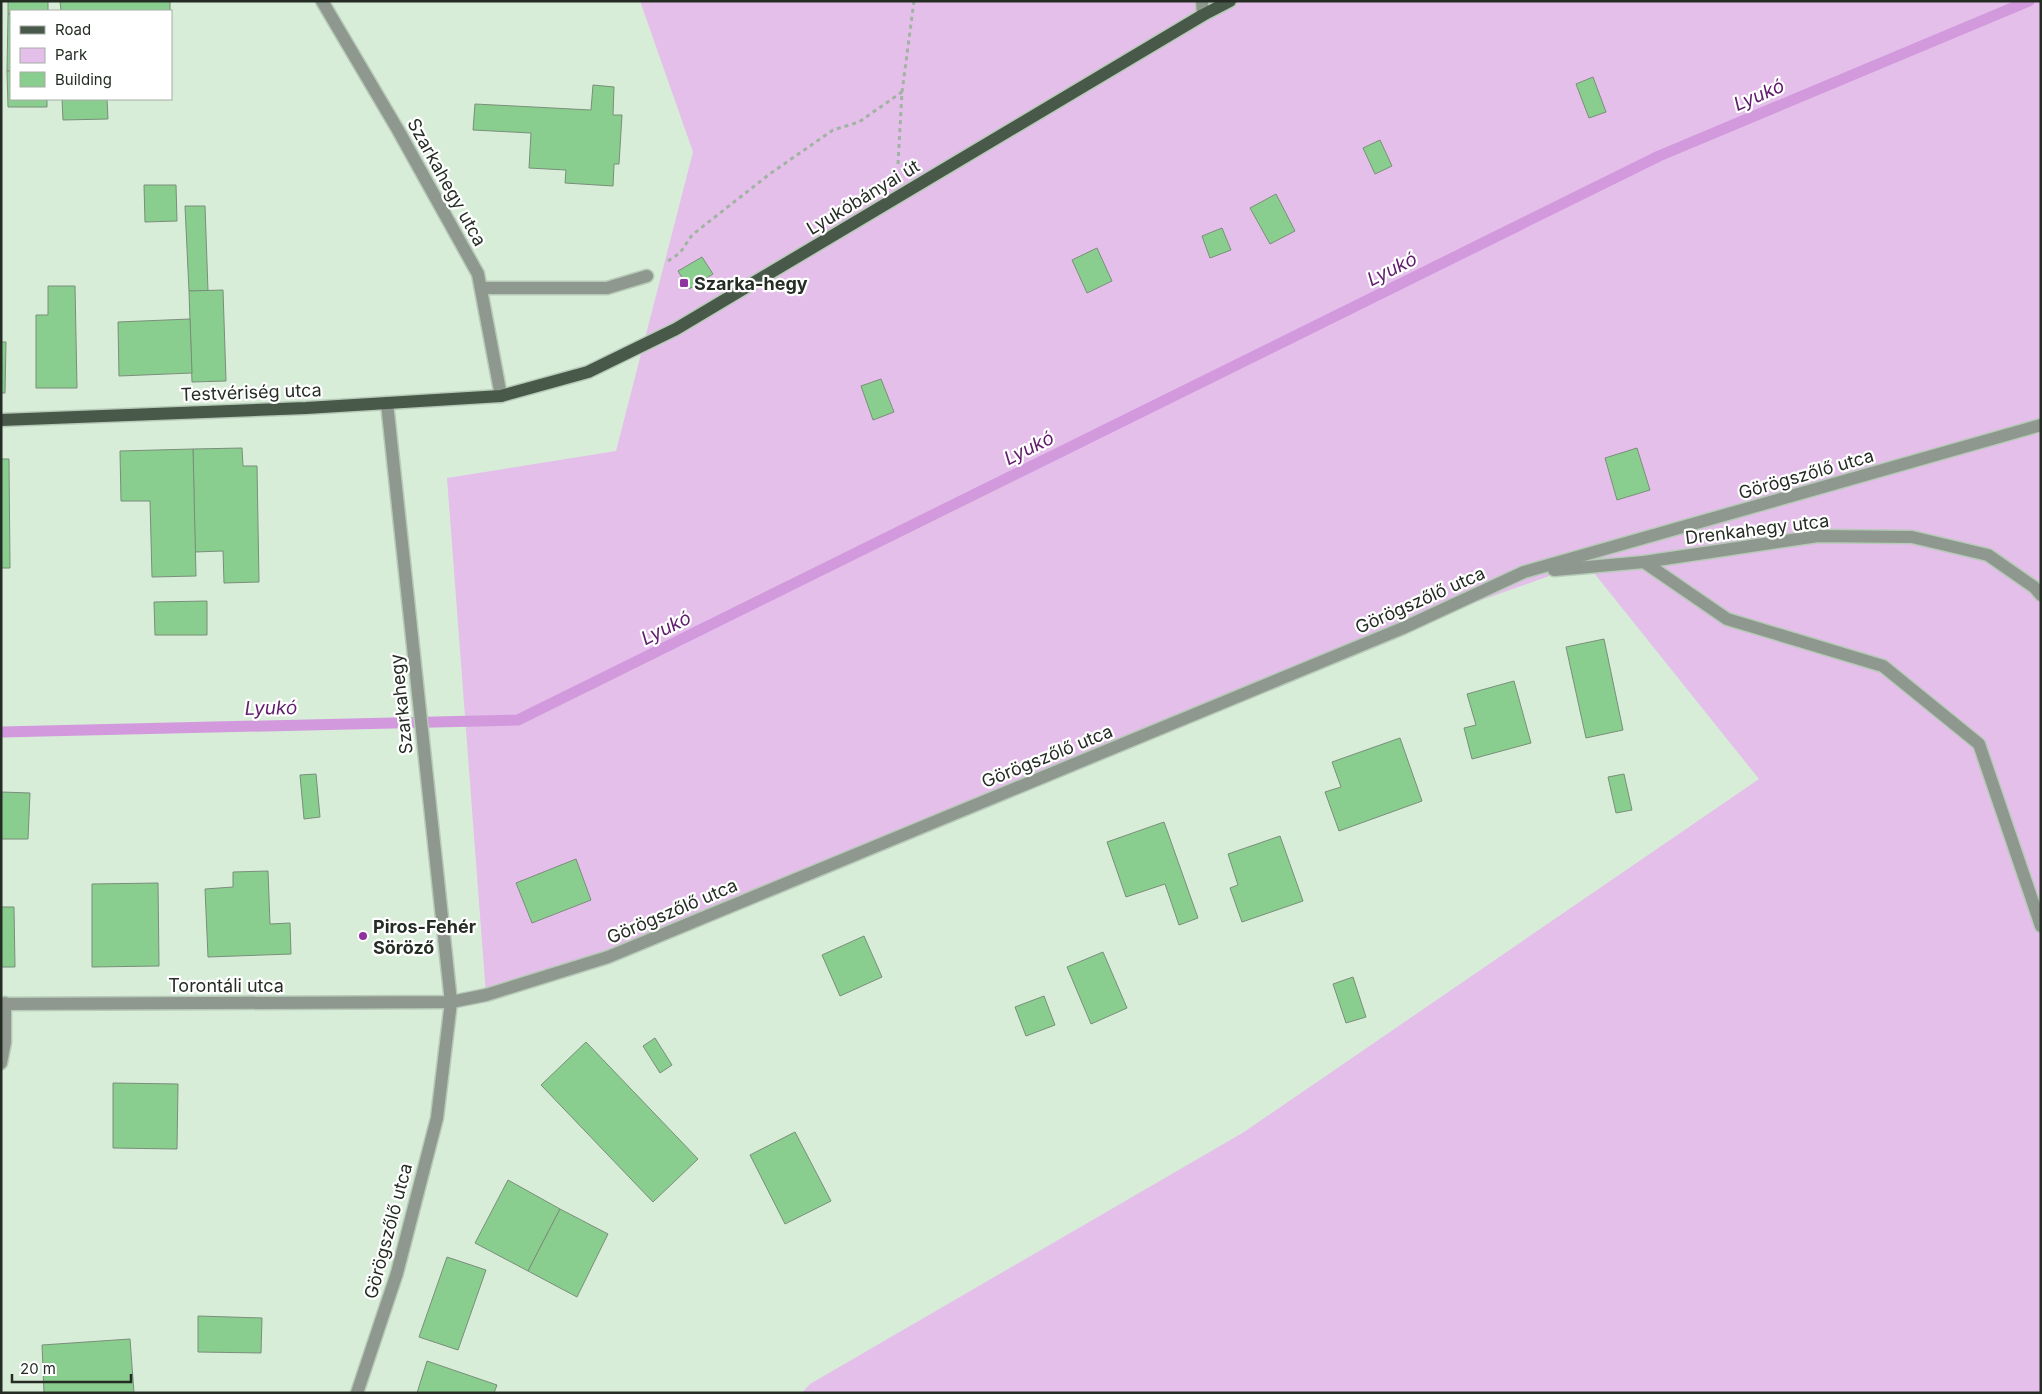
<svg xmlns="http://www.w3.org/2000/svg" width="2042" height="1394" viewBox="0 0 2042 1394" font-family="Inter,sans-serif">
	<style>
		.green { fill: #e4bfea }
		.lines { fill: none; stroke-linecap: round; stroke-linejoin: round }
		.stream { stroke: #d299dd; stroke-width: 11 }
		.building { fill: #89ce8e; stroke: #7a8e7a }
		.minor-casing { stroke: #b7cab8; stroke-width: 15 }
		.major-casing { stroke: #b7cab8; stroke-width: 15 }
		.path { stroke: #a1b3a2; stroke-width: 3; stroke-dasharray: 4 4; stroke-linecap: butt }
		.minor { stroke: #8f988f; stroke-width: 12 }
		.major { stroke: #495949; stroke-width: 12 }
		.poi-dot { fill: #8f349f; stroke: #fff; stroke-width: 2 }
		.labels { text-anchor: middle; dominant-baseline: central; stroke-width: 4.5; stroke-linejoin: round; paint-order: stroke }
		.street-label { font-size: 18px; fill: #242c24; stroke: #fff }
		.poi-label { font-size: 18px; font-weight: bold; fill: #242c24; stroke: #fff; text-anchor: start }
		.water-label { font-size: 19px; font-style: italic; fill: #601b6d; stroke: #fff }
	</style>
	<rect width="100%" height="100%" fill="#d7edd8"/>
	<path class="green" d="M640,1H2041V1393H802L810,1384L1244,1132L1759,779L1586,563L1403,628L608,957L486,995L447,478L616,451L693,152Z"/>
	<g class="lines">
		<path class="stream" d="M1,732L518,720L1659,156L2029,1"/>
	</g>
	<g class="building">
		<path d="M8,1H48V11H11V14H8Z"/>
		<path d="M60,1H170V11H61Z"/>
		<path d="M8,14H11V71H7Z"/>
		<path d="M7,71H11V99H47V107H8Z"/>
		<path d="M1593,77L1606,112L1589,118L1576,84Z"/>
		<path d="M593,85L614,87L613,115H622L619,164H614L613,186L565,183L566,170L529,168L531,133L473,130L475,104L591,110Z"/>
		<path d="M62,99H107L108,119L63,120Z"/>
		<path d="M1380,140L1392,166L1375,174L1363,148Z"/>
		<path d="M144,185H176L177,221L145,222Z"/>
		<path d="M1276,194L1295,231L1270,244L1250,208Z"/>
		<path d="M185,206H205L208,291H189Z"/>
		<path d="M1222,228L1231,250L1210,258L1202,236Z"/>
		<path d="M1097,248L1112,281L1087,293L1072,260Z"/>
		<path d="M702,257L713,274L689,289L678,271Z"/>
		<path d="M48,286H75L77,388H36V315H48Z"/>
		<path d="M223,290L226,381L192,382L189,291Z"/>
		<path d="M190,319L192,373L119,376L118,322Z"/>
		<path d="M1,342H6L5,393H1Z"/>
		<path d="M881,379L894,412L873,420L861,386Z"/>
		<path d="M242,448L243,466H257L259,582L224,583L223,551L195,552L193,449Z"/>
		<path d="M1637,448L1650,490L1617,500L1605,458Z"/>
		<path d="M193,449L196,576L152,577L150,501H121L120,451Z"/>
		<path d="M1,459H9L10,568H1Z"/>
		<path d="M207,601V635H155L154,602Z"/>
		<path d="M1604,639L1623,730L1586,738L1566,647Z"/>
		<path d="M1514,681L1531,743L1472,759L1464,728L1476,725L1467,694Z"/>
		<path d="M1400,738L1422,801L1339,831L1325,792L1341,787L1332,762Z"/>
		<path d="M316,774L320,817L304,819L300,775Z"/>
		<path d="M1624,774L1632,810L1616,813L1608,777Z"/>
		<path d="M1,792L30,793L28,839H1Z"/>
		<path d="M1164,822L1198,918L1179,925L1165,884L1126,897L1107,842Z"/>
		<path d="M1280,836L1303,901L1242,922L1230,888L1238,885L1228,854Z"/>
		<path d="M576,859L591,900L532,923L516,883Z"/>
		<path d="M268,871L270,924L290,923L291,954L208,957L205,889L233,887V872Z"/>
		<path d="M158,883L159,966L92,967V884Z"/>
		<path d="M1,907H14L15,967H1Z"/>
		<path d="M864,936L882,977L840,996L822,955Z"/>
		<path d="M1103,952L1127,1008L1091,1024L1067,967Z"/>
		<path d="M1353,977L1366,1017L1346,1023L1333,984Z"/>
		<path d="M1044,996L1055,1025L1026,1036L1015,1007Z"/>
		<path d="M655,1038L672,1065L660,1073L643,1046Z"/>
		<path d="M586,1042L698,1159L653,1202L541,1085Z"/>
		<path d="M113,1083L178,1084L177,1149L113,1148Z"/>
		<path d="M795,1132L831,1201L785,1224L750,1155Z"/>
		<path d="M508,1180L560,1209L528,1271L475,1243Z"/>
		<path d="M560,1209L608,1234L577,1297L528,1271Z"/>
		<path d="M447,1257L486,1270L458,1350L419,1337Z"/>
		<path d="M198,1316L262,1318L261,1353L198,1352Z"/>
		<path d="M130,1339L134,1393H44L42,1345Z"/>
		<path d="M427,1361L497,1385L494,1393H417Z"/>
	</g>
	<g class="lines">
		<g class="minor-casing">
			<g id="minor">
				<path d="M322,1L398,130L478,274L501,396"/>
				<path d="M1202,1L1203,15"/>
				<path d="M481,288H607L647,276"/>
				<path d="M1644,562L1727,619L1883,666L1979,744L2041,926"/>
				<path d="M1554,570L1644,562L1818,536L1912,537L1988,555L2034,587L2041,595"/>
				<path d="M1,1004L451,1002L486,995L608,957L1403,628L1524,572L2041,425"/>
				<path d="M1,1063L5,1042V1003"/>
				<path d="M357,1393L397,1273L437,1118L451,1002L387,403"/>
			</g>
		</g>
		<g class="major-casing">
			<path id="major" d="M1,420L306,408L501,396L588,372L676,329L1203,15L1230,1"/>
		</g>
		<g class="path">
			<path d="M898,164L902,92L914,1"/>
			<path d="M668,261L680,253L692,235L771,173L833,130L859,122L902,92"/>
		</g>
		<use href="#minor" class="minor"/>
		<use href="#major" class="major"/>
	</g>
	<g class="poi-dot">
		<rect x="679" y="278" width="10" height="10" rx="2.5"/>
		<circle cx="363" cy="936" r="5"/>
	</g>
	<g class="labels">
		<g class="street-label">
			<text transform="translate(447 182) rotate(61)">Szarkahegy utca</text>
			<text transform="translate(863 197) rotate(-31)">Lyukóbányai út</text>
			<text transform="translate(251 392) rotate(-2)">Testvériség utca</text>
			<text transform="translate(1806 474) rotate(-16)">Görögszőlő utca</text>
			<text transform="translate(1757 529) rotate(-7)">Drenkahegy utca</text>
			<text transform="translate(1420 600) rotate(-24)">Görögszőlő utca</text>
			<text transform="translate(401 704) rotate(-96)">Szarkahegy</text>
			<text transform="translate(1047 756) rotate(-22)">Görögszőlő utca</text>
			<text transform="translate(672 911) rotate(-23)">Görögszőlő utca</text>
			<text x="226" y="985">Torontáli utca</text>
			<text transform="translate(388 1231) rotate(-75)">Görögszőlő utca</text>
		</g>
		<g class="poi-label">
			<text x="694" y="283">Szarka-hegy</text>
			<text x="373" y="926">Piros-Fehér<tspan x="373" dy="21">Söröző</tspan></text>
		</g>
		<g class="water-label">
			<text transform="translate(1759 95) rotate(-23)">Lyukó</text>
			<text transform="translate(1392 269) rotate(-26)">Lyukó</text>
			<text transform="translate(1029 448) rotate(-26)">Lyukó</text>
			<text transform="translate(666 628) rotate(-26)">Lyukó</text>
			<text transform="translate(271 708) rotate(-1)">Lyukó</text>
		</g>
	</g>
	<rect width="2042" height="1394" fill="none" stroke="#242c24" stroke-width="5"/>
	<rect x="10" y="10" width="162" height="90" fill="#ffffff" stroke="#a7aba7"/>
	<rect x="20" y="26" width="25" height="8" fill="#495949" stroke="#a7aba7"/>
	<text x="55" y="35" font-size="15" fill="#242c24">Road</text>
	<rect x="20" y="48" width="25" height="15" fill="#e4bfea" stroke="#a7aba7"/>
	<text x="55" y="60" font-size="15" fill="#242c24">Park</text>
	<rect x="20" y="72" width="25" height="15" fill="#89ce8e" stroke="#a7aba7"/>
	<text x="55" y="85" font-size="15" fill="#242c24">Building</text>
	<path d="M12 1374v8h119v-8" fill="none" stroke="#242c24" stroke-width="2.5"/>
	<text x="20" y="1374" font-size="15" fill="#242c24" stroke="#ffffff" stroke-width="4" paint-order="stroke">20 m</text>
</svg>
